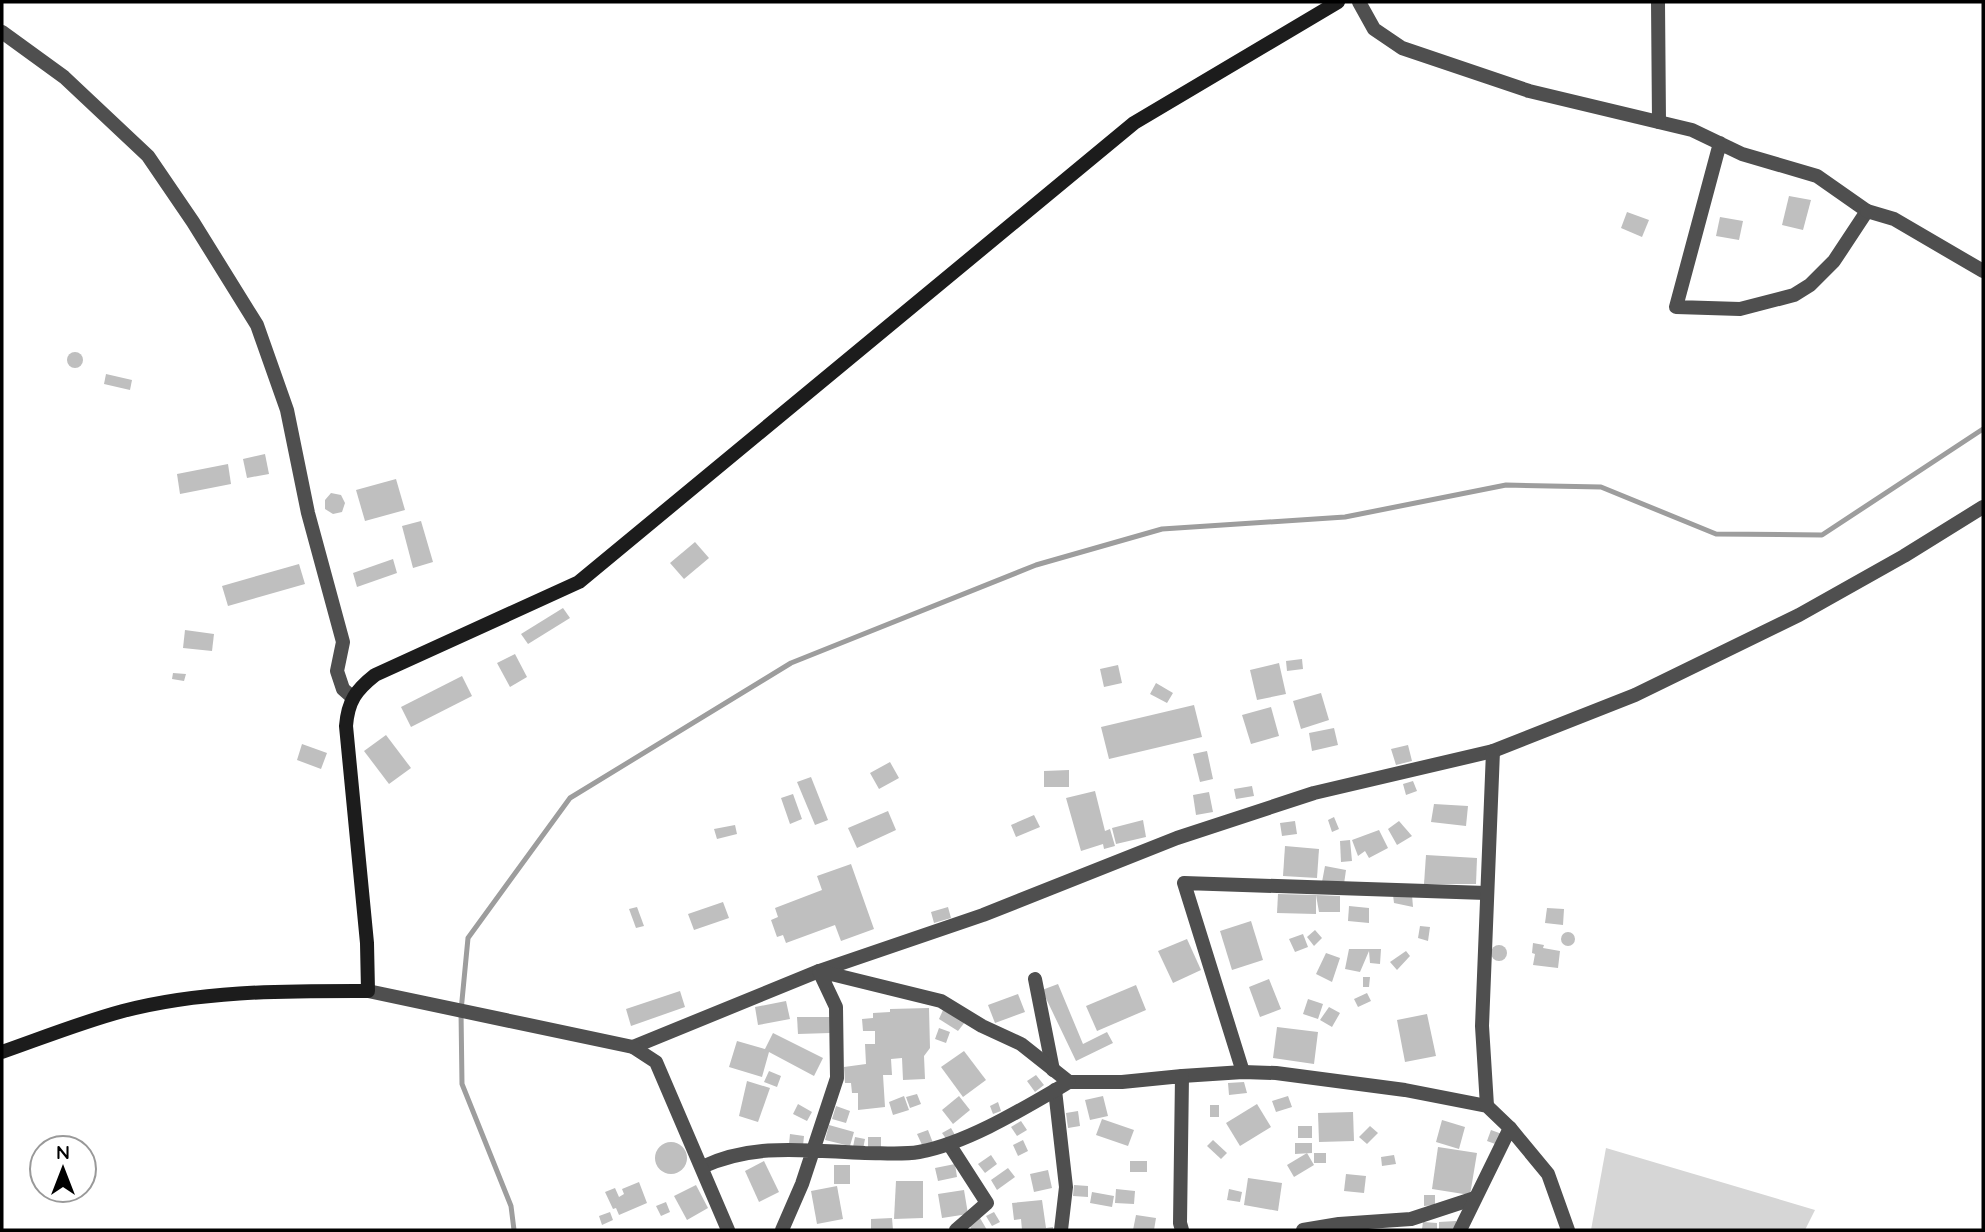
<svg xmlns="http://www.w3.org/2000/svg" width="1985" height="1232" viewBox="0 0 1985 1232" font-family="Quicksand,sans-serif">
	<style>
		.green { fill: #d6d6d6 }
		.lines { fill: none; stroke-linecap: round; stroke-linejoin: round }
		.stream { stroke: #9d9d9d; stroke-width: 5 }
		.building { fill: #bfbfbf }
		.minor { stroke: #4f4f4f; stroke-width: 14 }
		.tertiary { stroke: #4f4f4f; stroke-width: 14 }
		.secondary { stroke: #1c1c1c; stroke-width: 14 }
	</style>
	<rect width="100%" height="100%" fill="#fff"/>
	<path class="green" d="M1606,1148L1815,1210L1805,1230H1591Z"/>
	<g class="lines">
		<path class="stream" d="M514,1230L511,1206L462,1084L461,1011L468,938L570,798L791,663L1036,565L1162,529L1345,517L1506,485L1601,487L1716,534L1822,535L1983,429"/>
	</g>
	<g class="building">
		<path d="M1789,196L1811,200L1803,230L1782,225Z"/>
		<path d="M1627,212L1649,220L1642,237L1621,228Z"/>
		<path d="M1720,217L1743,221L1739,240L1716,236Z"/>
		<circle cx="75" cy="360" r="8"/>
		<path d="M106,374L132,380L130,390L104,384Z"/>
		<path d="M265,454L269,474L247,478L243,459Z"/>
		<path d="M228,464L231,484L180,494L177,474Z"/>
		<path d="M396,479L405,510L365,521L356,490Z"/>
		<path d="M331,493L341,495L345,503L342,512L333,514L325,509V500Z"/>
		<path d="M421,521L433,562L413,568L402,526Z"/>
		<path d="M695,542L709,558L684,579L670,563Z"/>
		<path d="M393,559L397,573L357,587L353,573Z"/>
		<path d="M299,564L305,584L228,606L222,586Z"/>
		<path d="M563,608L570,618L528,644L521,634Z"/>
		<path d="M185,630L214,634L212,651L183,648Z"/>
		<path d="M515,654L527,677L510,687L497,663Z"/>
		<path d="M1302,659L1303,669L1287,671L1286,661Z"/>
		<path d="M1279,663L1286,694L1257,700L1250,670Z"/>
		<path d="M1118,665L1122,683L1104,687L1100,669Z"/>
		<path d="M173,673L186,674L184,681L172,679Z"/>
		<path d="M462,676L472,696L411,727L401,707Z"/>
		<path d="M1156,683L1173,693L1167,703L1150,694Z"/>
		<path d="M1321,693L1329,720L1301,729L1293,701Z"/>
		<path d="M1194,705L1202,737L1109,759L1101,727Z"/>
		<path d="M1271,707L1279,736L1251,744L1242,715Z"/>
		<path d="M1334,728L1338,745L1312,751L1309,733Z"/>
		<path d="M386,735L411,768L389,784L364,751Z"/>
		<path d="M302,744L327,753L321,769L297,760Z"/>
		<path d="M1408,745L1412,761L1396,765L1391,749Z"/>
		<path d="M1207,751L1213,779L1200,782L1193,754Z"/>
		<path d="M890,762L899,778L879,789L870,773Z"/>
		<path d="M1069,770V787H1044V771Z"/>
		<path d="M811,777L828,820L815,825L797,782Z"/>
		<path d="M1413,781L1417,791L1406,795L1403,784Z"/>
		<path d="M1252,786L1254,796L1236,799L1234,789Z"/>
		<path d="M1095,791L1105,831L1110,829L1115,846L1104,849L1103,844L1081,851L1066,798Z"/>
		<path d="M1209,792L1213,812L1196,815L1193,795Z"/>
		<path d="M793,794L802,819L790,824L781,798Z"/>
		<path d="M1434,804L1468,806L1466,826L1431,822Z"/>
		<path d="M888,811L896,830L857,848L848,828Z"/>
		<path d="M1034,815L1040,827L1016,837L1011,825Z"/>
		<path d="M1334,817L1339,829L1332,832L1328,820Z"/>
		<path d="M1143,820L1146,837L1116,844L1112,828Z"/>
		<path d="M1295,821L1297,834L1282,836L1280,823Z"/>
		<path d="M1399,821L1412,836L1397,845L1388,829Z"/>
		<path d="M735,825L737,834L717,839L714,829Z"/>
		<path d="M1379,830L1388,848L1369,858L1365,851L1358,856L1352,840Z"/>
		<path d="M1350,840L1352,861L1341,862L1340,841Z"/>
		<path d="M1285,846L1319,849L1317,878L1283,876Z"/>
		<path d="M1426,855L1477,858L1476,884H1424Z"/>
		<path d="M851,864L874,929L841,941L835,925L786,943L783,935L777,937L771,920L778,917L775,908L822,890L817,876Z"/>
		<path d="M1325,866L1346,870L1344,884L1322,882Z"/>
		<path d="M1278,894L1316,895V914L1277,913Z"/>
		<path d="M1316,895L1340,896V912H1319Z"/>
		<path d="M1393,895H1412L1413,907L1394,903Z"/>
		<path d="M723,902L729,918L694,930L688,914Z"/>
		<path d="M1349,906L1369,908V923L1348,921Z"/>
		<path d="M637,907L644,926L636,928L629,909Z"/>
		<path d="M948,907L951,918L934,923L931,912Z"/>
		<path d="M1547,908L1564,909L1563,925L1545,923Z"/>
		<path d="M1251,921L1263,960L1232,970L1220,931Z"/>
		<path d="M1420,926L1430,927L1428,941L1418,938Z"/>
		<path d="M1315,930L1322,938L1314,946L1307,937Z"/>
		<circle cx="1568" cy="939" r="7"/>
		<path d="M1303,934L1308,947L1295,952L1289,939Z"/>
		<path d="M1187,939L1201,970L1173,983L1158,951Z"/>
		<path d="M1533,943L1544,945L1543,948L1560,951L1558,968L1533,965L1535,954L1532,953Z"/>
		<circle cx="1499" cy="953" r="8"/>
		<path d="M1349,949H1381L1380,964L1370,963L1369,951L1360,972L1345,969Z"/>
		<path d="M1406,951L1410,956L1397,970L1390,962Z"/>
		<path d="M1326,953L1340,958L1332,982L1316,974Z"/>
		<path d="M1363,977H1370L1369,987H1363Z"/>
		<path d="M1269,979L1281,1009L1260,1017L1249,987Z"/>
		<path d="M1058,984L1083,1044L1107,1032L1113,1043L1076,1061L1042,990Z"/>
		<path d="M1136,985L1146,1010L1097,1031L1086,1006Z"/>
		<path d="M680,991L685,1007L631,1026L626,1009Z"/>
		<path d="M1367,993L1371,1001L1358,1007L1354,999Z"/>
		<path d="M1018,994L1025,1012L995,1023L988,1005Z"/>
		<path d="M1308,999L1323,1004L1318,1019L1303,1014Z"/>
		<path d="M786,1001L790,1019L758,1025L755,1007Z"/>
		<path d="M1329,1007L1340,1013L1332,1027L1320,1020Z"/>
		<path d="M929,1008L930,1048L924,1056L925,1079L903,1080L902,1058L891,1059L892,1075H883L885,1107L858,1110V1093H852L851,1083H845L844,1067L866,1064L865,1044H875V1031H863L862,1019L873,1018V1013L890,1012V1009Z"/>
		<path d="M943,1010L965,1022L958,1031L939,1019Z"/>
		<path d="M1427,1014L1436,1056L1405,1062L1397,1020Z"/>
		<path d="M797,1017H830V1033L798,1034Z"/>
		<path d="M1277,1027L1318,1032L1314,1064L1273,1058Z"/>
		<path d="M939,1028L950,1032L946,1043L935,1039Z"/>
		<path d="M773,1033L823,1058L814,1076L769,1052L762,1077L729,1067L737,1041L765,1049Z"/>
		<path d="M964,1051L986,1080L963,1097L941,1067Z"/>
		<path d="M769,1071L781,1076L777,1087L764,1082Z"/>
		<path d="M1036,1075L1044,1085L1035,1092L1027,1081Z"/>
		<path d="M747,1081L770,1088L758,1122L739,1116Z"/>
		<path d="M1244,1082L1247,1093L1229,1095L1228,1083Z"/>
		<path d="M917,1094L921,1104L910,1108L906,1097Z"/>
		<path d="M904,1096L909,1110L893,1115L889,1102Z"/>
		<path d="M959,1096L970,1110L953,1124L942,1110Z"/>
		<path d="M1103,1096L1108,1116L1090,1120L1085,1100Z"/>
		<path d="M1288,1096L1292,1107L1276,1112L1272,1101Z"/>
		<path d="M998,1102L1001,1111L993,1114L990,1106Z"/>
		<path d="M798,1104L812,1112L807,1121L793,1114Z"/>
		<path d="M1257,1104L1271,1127L1240,1146L1226,1123Z"/>
		<rect x="1210" y="1105" width="9" height="12"/>
		<path d="M836,1106L850,1111L846,1123L832,1119Z"/>
		<path d="M1078,1111L1080,1126L1068,1128L1066,1113Z"/>
		<path d="M1353,1112L1354,1141L1319,1142L1318,1113Z"/>
		<path d="M1102,1119L1134,1130L1128,1146L1096,1135Z"/>
		<path d="M1442,1120L1465,1127L1459,1149L1436,1142Z"/>
		<path d="M1021,1121L1027,1130L1017,1136L1011,1127Z"/>
		<path d="M829,1125L854,1132L850,1146L825,1140Z"/>
		<rect x="1298" y="1126" width="14" height="12"/>
		<path d="M1370,1126L1378,1133L1367,1144L1359,1137Z"/>
		<path d="M951,1128L955,1135L947,1140L942,1133Z"/>
		<path d="M928,1130L933,1143L923,1147L917,1134Z"/>
		<path d="M1491,1130L1502,1134L1498,1145L1487,1141Z"/>
		<path d="M790,1134L804,1136L803,1146L789,1144Z"/>
		<path d="M855,1137L865,1139L863,1149L853,1147Z"/>
		<rect x="868" y="1137" width="13" height="12"/>
		<path d="M1023,1140L1028,1151L1018,1156L1013,1145Z"/>
		<path d="M1213,1140L1227,1153L1221,1159L1207,1146Z"/>
		<circle cx="671" cy="1158" r="16"/>
		<path d="M1295,1143H1312V1153L1295,1154Z"/>
		<path d="M1438,1147L1477,1153L1470,1195L1432,1189Z"/>
		<path d="M1307,1153L1314,1165L1294,1177L1287,1165Z"/>
		<rect x="1314" y="1153" width="12" height="10"/>
		<path d="M991,1155L997,1164L985,1173L978,1164Z"/>
		<path d="M1394,1155L1396,1164L1382,1166L1381,1157Z"/>
		<path d="M764,1161L779,1192L759,1202L745,1171Z"/>
		<rect x="1130" y="1161" width="17" height="11"/>
		<path d="M955,1164L957,1177L938,1181L935,1168Z"/>
		<rect x="834" y="1165" width="16" height="19"/>
		<path d="M1008,1168L1015,1177L997,1190L991,1180Z"/>
		<path d="M1048,1170L1052,1188L1034,1192L1030,1174Z"/>
		<path d="M1346,1174L1366,1176L1364,1193L1344,1191Z"/>
		<path d="M1248,1178L1282,1183L1278,1211L1244,1205Z"/>
		<path d="M896,1181H923V1218L894,1219Z"/>
		<path d="M639,1182L647,1203L619,1215L616,1208L613,1209L605,1192L615,1188L619,1197L624,1194L622,1189Z"/>
		<path d="M696,1185L708,1208L687,1220L674,1196Z"/>
		<path d="M1074,1185L1088,1186V1197L1073,1196Z"/>
		<path d="M837,1186L843,1219L817,1224L811,1191Z"/>
		<path d="M1116,1189L1135,1191L1134,1204L1115,1203Z"/>
		<path d="M1229,1189L1242,1192L1240,1202L1227,1200Z"/>
		<path d="M964,1190L968,1214L942,1218L938,1194Z"/>
		<path d="M1092,1192L1114,1196L1112,1207L1090,1203Z"/>
		<path d="M1424,1195H1435V1205L1424,1206Z"/>
		<path d="M1042,1200L1046,1228L1053,1227V1230H1022L1021,1219L1014,1220L1012,1203Z"/>
		<path d="M666,1202L670,1212L661,1216L656,1206Z"/>
		<path d="M610,1212L613,1220L602,1225L599,1216Z"/>
		<path d="M994,1212L1000,1222L992,1226L986,1216Z"/>
		<path d="M1136,1215L1156,1218L1154,1230H1133Z"/>
		<path d="M892,1218L893,1230H871V1219Z"/>
		<path d="M980,1218L987,1230H972L969,1225Z"/>
		<path d="M1456,1221L1457,1229H1439V1222Z"/>
		<path d="M1423,1222L1437,1223V1230L1422,1229Z"/>
	</g>
	<g class="lines">
		<g class="minor">
			<path d="M1359,2L1374,29L1402,48L1529,91L1692,130L1742,154L1817,176L1867,211L1834,261L1810,285L1794,295L1740,309L1676,307L1720,143"/>
			<path d="M1658,2L1659,122"/>
			<path d="M2,32L64,77L148,156L193,222L257,325L287,410L308,513L343,642L337,671L343,689L352,697"/>
			<path d="M1867,211L1894,219L1983,271"/>
			<path d="M1035,979L1053,1070"/>
			<path d="M633,1047L819,971L983,915L1177,838L1314,793L1493,751L1635,695L1799,615L1904,556L1983,507"/>
			<path d="M1243,1072L1184,883L1486,893"/>
			<path d="M1182,1076L1243,1072L1276,1073L1405,1090L1487,1106L1510,1128"/>
			<path d="M1069,1082H1122L1182,1076L1180,1223L1182,1230"/>
			<path d="M1055,1090L1066,1187L1061,1230"/>
			<path d="M1487,1106L1482,1026L1493,751"/>
			<path d="M949,1144L987,1203L956,1230"/>
			<path d="M702,1167C755,1142 809,1151 865,1153C883,1153 902,1155 919,1152C968,1143 1026,1107 1069,1082L1021,1044L982,1026L941,1001L819,971L836,1007L837,1078L802,1184L782,1230"/>
			<path d="M1303,1230L1339,1224L1411,1219L1475,1198"/>
			<path d="M1460,1230L1510,1128L1548,1174L1568,1230"/>
		</g>
		<path class="tertiary" d="M368,991L633,1047L656,1062L728,1230"/>
		<path class="secondary" d="M2,1052C42,1038 82,1022 123,1011C203,990 286,991 368,991L367,943L346,726C348,701 356,690 375,675L579,582L1134,123L1338,2"/>
	</g>
	<rect width="1985" height="1232" fill="none" stroke="#000000" stroke-width="7"/>
	<g transform="translate(63 1169)"><circle r="33" fill="#ffffff" stroke="#999999" stroke-width="2"/>
	<path d="M0-5L12 26L0 18L-12 26Z" fill="#000000"/>
	<text y="-10" font-size="19" font-weight="bold" text-anchor="middle" fill="#000000">N</text>
	</g>
</svg>
